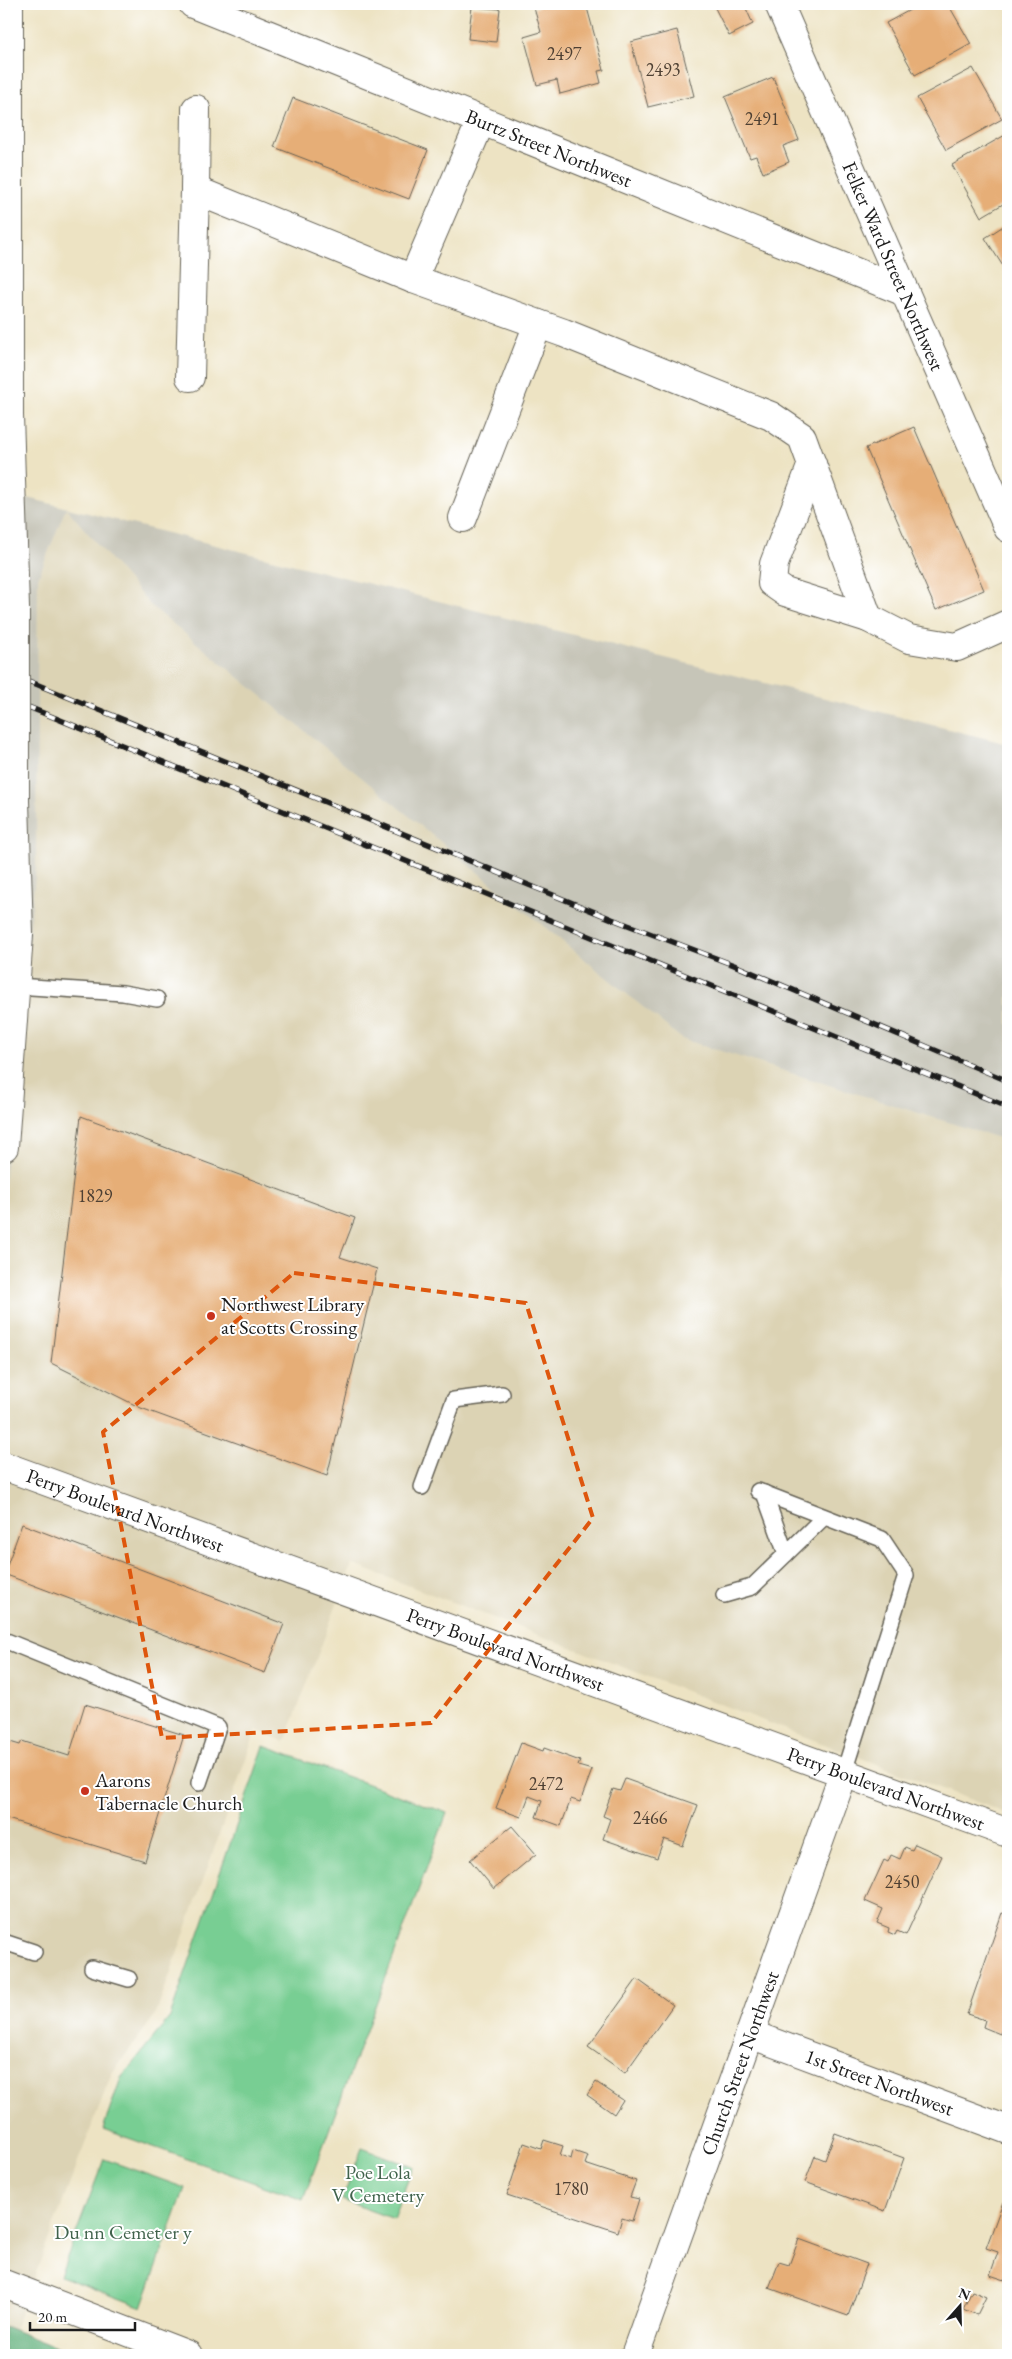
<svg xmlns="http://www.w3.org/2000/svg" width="1012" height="2359" viewBox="0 0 1012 2359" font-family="'EB Garamond',serif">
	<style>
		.built { fill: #dcd3b4 }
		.industrial { fill: #c6c5b8 }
		.green { fill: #78ce93; stroke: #4a7558 }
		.forest { fill: #62b17d; stroke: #3f664c }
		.building { fill: #e6ae77 }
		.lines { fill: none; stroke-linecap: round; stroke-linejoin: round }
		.lane-casing { stroke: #656256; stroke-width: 18 }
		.street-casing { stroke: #656256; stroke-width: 30 }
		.secondary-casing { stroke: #656256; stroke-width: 30 }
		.lane { stroke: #fff; stroke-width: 15 }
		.street { stroke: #fff; stroke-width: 28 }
		.secondary { stroke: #fff; stroke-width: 28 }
		.rail-casing { stroke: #1c1c1c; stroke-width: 5.5 }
		.rail { stroke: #fff; stroke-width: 4; stroke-dasharray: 11; stroke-linecap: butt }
		.secondary-bridge-casing { stroke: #656256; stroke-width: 30; stroke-linecap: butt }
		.secondary-bridge { stroke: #fff; stroke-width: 28 }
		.marked { fill: none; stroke: #de560d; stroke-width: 4; stroke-dasharray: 10 6; stroke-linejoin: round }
		.poi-dot { fill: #c8321e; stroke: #fff; stroke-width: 2 }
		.labels { text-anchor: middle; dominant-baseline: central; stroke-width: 4; stroke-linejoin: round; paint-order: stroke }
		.number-label { font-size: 18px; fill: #4e4033 }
		.street-label { font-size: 20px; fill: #1c1c1c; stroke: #fff }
		.poi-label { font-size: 20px; fill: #1c1c1c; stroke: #fff; text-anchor: start }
		.park-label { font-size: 20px; fill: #41634c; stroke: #fff }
	</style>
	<rect width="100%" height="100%" fill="#fff"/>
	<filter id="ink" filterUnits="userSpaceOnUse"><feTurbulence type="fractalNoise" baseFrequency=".02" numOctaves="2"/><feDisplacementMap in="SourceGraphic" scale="10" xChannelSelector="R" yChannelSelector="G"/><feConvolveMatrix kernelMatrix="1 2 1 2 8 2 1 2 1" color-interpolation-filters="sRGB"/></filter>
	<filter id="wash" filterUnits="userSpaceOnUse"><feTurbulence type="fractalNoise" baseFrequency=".0096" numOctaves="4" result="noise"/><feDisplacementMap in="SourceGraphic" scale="20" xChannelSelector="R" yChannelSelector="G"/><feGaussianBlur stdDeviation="1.12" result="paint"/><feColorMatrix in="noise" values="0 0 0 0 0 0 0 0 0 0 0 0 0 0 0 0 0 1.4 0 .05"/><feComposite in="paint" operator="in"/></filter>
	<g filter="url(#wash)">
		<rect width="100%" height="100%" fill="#ede3c3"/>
		<path class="built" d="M66,508L150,605L682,1039L1008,1141V1814L352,1564L285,1742L256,1730L156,2014L112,2073L14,2330L4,2326V1186L36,867L38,578Z"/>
		<path class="industrial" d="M4,492L1008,744V1141L682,1039L150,605L66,508L38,578L36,867L4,1186Z"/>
		<g class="green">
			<path d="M264,1746L447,1813L303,2200L103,2129L121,2078L170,2017Z"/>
			<path d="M362,2148L413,2167L393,2219L342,2200Z"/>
			<path d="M104,2159L185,2188L142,2307L60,2276Z"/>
		</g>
		<path class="forest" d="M4,2326L76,2355H4Z"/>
		<g id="blocks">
			<g class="building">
				<path d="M538,4H586L604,70L598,71L601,83L560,94L557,80L537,85L524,37L541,32L534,8L539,7Z"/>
				<path d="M713,4H744L753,24L729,36Z"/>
				<path d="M921,4H948L971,44L915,75L886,23Z"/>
				<path d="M472,7L500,9L496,42L468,39Z"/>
				<path d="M677,30L694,96L648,107L631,42Z"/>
				<path d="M973,68L1002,119L946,150L917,98Z"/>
				<path d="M773,77L799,140L783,146L789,162L763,173L756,156L750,158L725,97Z"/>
				<path d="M293,98L428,150L409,199L274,147Z"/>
				<path d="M1007,134L1008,201L981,217L952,165Z"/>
				<path d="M1008,223V274L985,238Z"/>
				<path d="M914,427L984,590L936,610L866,448Z"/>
				<path d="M81,1116L355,1218L340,1257L377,1269L327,1476L141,1408L51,1363Z"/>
				<path d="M22,1524L284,1624L265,1673L4,1574Z"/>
				<path d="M85,1704L184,1735L145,1861L4,1818V1763L10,1742L20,1745L22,1741L69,1756Z"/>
				<path d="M521,1743L543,1751L544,1748L580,1761L578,1766L592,1770L580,1802L571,1799L561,1826L536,1817L542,1801L529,1796L521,1817L496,1808Z"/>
				<path d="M625,1779L698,1805L683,1846L664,1839L657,1858L603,1839L610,1819L603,1816L613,1789L620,1791Z"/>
				<path d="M512,1826L536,1854L494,1889L470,1860Z"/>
				<path d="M915,1844L942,1856L906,1935L897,1931L895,1935L888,1932L889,1928L877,1923L883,1909L865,1901L884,1860L888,1862L891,1855L900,1859L905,1847L912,1850Z"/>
				<path d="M1002,1913L1008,1915V2029L1003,2027L1000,2034L983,2027L985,2020L967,2014Z"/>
				<path d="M637,1979L673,2005L625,2073L588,2047Z"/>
				<path d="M596,2082L623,2100L614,2114L587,2095Z"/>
				<path d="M835,2133L904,2158L885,2211L805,2182L815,2156L825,2160Z"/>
				<path d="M544,2140L563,2146L560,2155L571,2159L573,2151L588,2156L585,2164L636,2181L630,2197L639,2199L632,2221L622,2218L618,2232L507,2195L524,2143L541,2149Z"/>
				<path d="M1003,2202L1008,2204V2281L990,2275L998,2252L986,2248Z"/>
				<path d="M799,2239L867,2264L848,2316L769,2288L779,2262L789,2265Z"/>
				<path d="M972,2291L986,2297L977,2315L963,2309Z"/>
			</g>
		</g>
	</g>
	<g filter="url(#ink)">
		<use href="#blocks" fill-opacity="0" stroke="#656256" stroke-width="1"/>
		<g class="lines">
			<g class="lane-casing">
				<g id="lane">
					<path d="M16,986L123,993L157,999"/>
					<path d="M422,1487L454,1400L502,1394"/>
					<path d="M758,1491L882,1539L906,1575L844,1772"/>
					<path d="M764,1493L786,1554"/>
					<path d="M724,1595L752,1587L824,1517"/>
					<path d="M4,1640L218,1727L199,1783"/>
					<path d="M4,1942L34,1952"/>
					<path d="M92,1968L129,1979"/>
				</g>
			</g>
			<g class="street-casing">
				<g id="street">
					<path id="s1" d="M193,4L905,292"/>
					<path id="s2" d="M779,4L1008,528"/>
					<path d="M196,109L195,190L413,279L481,121"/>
					<path d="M413,279L564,333L771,416L802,437L868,618L909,639L957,647L1008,624"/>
					<path d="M190,377L195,190"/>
					<path d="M812,464L774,564L772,583L785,592L868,618"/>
					<path d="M463,518L538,324"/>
					<path id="s3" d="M750,2034L1008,2130"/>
					<path d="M4,2284L188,2355"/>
					<path id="s4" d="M635,2355L844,1772"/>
				</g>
			</g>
			<g class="secondary-casing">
				<g id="secondary">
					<path d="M9,415V4"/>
					<path d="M4,1147L19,935L15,801"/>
					<path id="s5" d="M4,1466L1008,1833"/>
				</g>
			</g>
			<use href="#lane" class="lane"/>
			<use href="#street" class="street"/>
			<use href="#secondary" class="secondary"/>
			<g class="rail-casing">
				<g id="rail">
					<path d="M4,671L612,919L734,965L1008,1081"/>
					<path d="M4,697L1008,1107"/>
				</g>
			</g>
			<use href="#rail" class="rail"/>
			<g class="secondary-bridge-casing">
				<path id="secondary-bridge" d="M9,415L15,608V801"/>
			</g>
			<use href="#secondary-bridge" class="secondary-bridge"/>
		</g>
	</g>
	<path class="marked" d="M294,1273L526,1303L593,1518L431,1723L162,1738L103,1432Z"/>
	<g class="poi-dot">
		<circle cx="211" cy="1316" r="5"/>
		<circle cx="85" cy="1791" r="5"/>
	</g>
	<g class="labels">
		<g class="number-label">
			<text x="564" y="53">2497</text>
			<text x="663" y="69">2493</text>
			<text x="762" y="118">2491</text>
			<text x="95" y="1195">1829</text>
			<text x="546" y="1783">2472</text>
			<text x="650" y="1817">2466</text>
			<text x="902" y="1881">2450</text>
			<text x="571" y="2188">1780</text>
		</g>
		<g class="street-label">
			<text stroke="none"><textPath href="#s1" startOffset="384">Burtz Street Northwest</textPath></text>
			<text stroke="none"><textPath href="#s2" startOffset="286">Felker Ward Street Northwest</textPath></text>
			<text stroke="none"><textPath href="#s5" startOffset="129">Perry Boulevard Northwest</textPath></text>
			<text stroke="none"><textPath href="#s5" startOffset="534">Perry Boulevard Northwest</textPath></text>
			<text stroke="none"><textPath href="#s5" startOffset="939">Perry Boulevard Northwest</textPath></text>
			<text stroke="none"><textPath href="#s4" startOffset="310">Church Street Northwest</textPath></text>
			<text stroke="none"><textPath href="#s3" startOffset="138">1st Street Northwest</textPath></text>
		</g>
		<g class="poi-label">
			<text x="221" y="1304">Northwest Library<tspan x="221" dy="23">at Scotts Crossing</tspan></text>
			<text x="95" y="1780">Aarons<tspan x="95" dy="23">Tabernacle Church</tspan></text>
		</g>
		<g class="park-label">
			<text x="378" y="2172">Poe Lola<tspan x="378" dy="23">V Cemetery</tspan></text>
			<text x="123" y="2232">Du nn Cemet er y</text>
		</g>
	</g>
	<rect width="1012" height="2359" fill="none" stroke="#fff" stroke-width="20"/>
	<g transform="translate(960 2306) rotate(20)" stroke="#ffffff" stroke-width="4" paint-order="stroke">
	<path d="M0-4L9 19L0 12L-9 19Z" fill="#1c1c1c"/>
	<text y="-8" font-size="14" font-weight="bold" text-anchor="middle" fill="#1c1c1c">N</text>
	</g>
	<path d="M30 2322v8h105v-8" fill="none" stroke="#1c1c1c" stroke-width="2.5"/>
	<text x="38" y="2322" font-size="15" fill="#1c1c1c" stroke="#ffffff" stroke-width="4" paint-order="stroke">20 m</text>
</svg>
